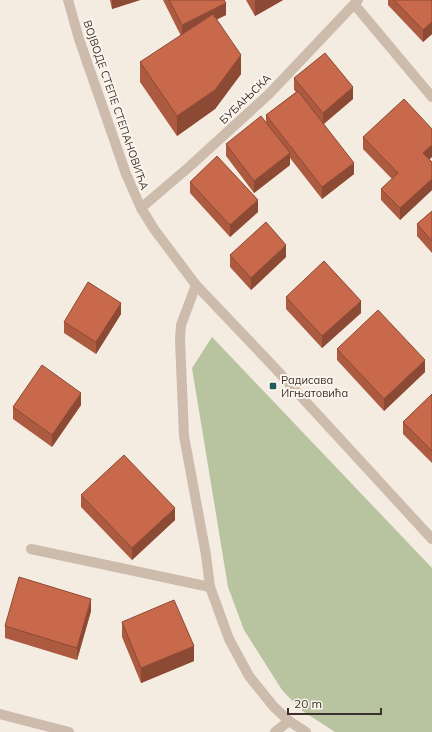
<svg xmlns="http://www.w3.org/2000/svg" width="432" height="732" viewBox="0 0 432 732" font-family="Mulish,sans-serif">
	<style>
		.green { fill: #b8c4a0 }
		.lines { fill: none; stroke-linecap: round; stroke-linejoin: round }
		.minor { stroke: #cdbbac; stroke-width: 10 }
		.wall { fill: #ac5a40 }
		.shaded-wall { fill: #8c4a34 }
		.building { fill: #c8694b; stroke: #8c4a34 }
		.poi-dot { fill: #1f5a5e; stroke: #fbf5ee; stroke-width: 1.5 }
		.labels { text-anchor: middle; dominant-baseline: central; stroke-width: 4; stroke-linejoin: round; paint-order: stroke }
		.street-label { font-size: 11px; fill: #3b302b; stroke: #fbf5ee }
		.poi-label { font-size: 11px; fill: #3b302b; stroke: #fbf5ee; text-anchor: start }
	</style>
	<rect width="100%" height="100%" fill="#f4ebe1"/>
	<path class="green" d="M212,337L432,568V732H335L301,710L282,690L244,630L228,587L192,368Z"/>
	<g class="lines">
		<g class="minor">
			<path d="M68,0L79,39L126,174L141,208L154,229L196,285L273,366L432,539"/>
			<path d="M354,4L432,97"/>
			<path d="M141,208L189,167L269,94L358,0"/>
			<path d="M196,285L181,325L180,340L184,436L206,555L210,587L229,639L249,676L274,707L289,721L306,732"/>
			<path d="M31,549L210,587"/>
			<path d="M0,714L69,732"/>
			<path d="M275,732L289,721"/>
		</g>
	</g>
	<g class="wall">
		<path d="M110,0H140L112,9Z"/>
		<path d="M163,0H224L226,15L216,19L241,74L215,109L177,136L140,82V62L181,36Z"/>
		<path d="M246,0H283L255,16Z"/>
		<path d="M388,0H432V34L423,42L388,5Z"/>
		<path d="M294,78L353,99L324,124L354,174L322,199L290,158V165L254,193L226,156V144L266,122V115L296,92L294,90Z"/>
		<path d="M432,129V157L429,159L432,162V190L400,220L381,200V189L392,179L363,149V137Z"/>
		<path d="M190,182L258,212L230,237L190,193Z"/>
		<path d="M432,211V253L417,236V224Z"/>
		<path d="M230,255L286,257L251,290L230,267Z"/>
		<path d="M286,297L361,313L322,348L286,309Z"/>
		<path d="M121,314L96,354L64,333V322Z"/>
		<path d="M337,349L425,372L384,411L337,360Z"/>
		<path d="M432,394V463L403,434V422Z"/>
		<path d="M81,405L52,447L13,419V407Z"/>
		<path d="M81,495L175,520L132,560L81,507Z"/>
		<path d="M91,611L77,660L5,638V626Z"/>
		<path d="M122,622L194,661L141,683L122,637Z"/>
	</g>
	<g class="shaded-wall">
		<path d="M112,0H140L112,9Z"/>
		<path d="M255,0H283L255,16Z"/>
		<path d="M226,3V15L182,37V25Z"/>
		<path d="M432,22V34L423,42V30Z"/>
		<path d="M241,55V74L215,109L177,136V116Z"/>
		<path d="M353,87V99L323,124V113Z"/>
		<path d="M432,145V157L423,165V153Z"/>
		<path d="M290,153V165L254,193V181Z"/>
		<path d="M354,163V174L322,199V187Z"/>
		<path d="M432,179V190L400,220V208Z"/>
		<path d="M258,200V212L230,237V225Z"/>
		<path d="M286,245V257L251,290V278Z"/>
		<path d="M361,301V313L322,348V336Z"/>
		<path d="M121,303V314L96,354V342Z"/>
		<path d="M425,360V372L384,411V399Z"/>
		<path d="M81,393V405L52,447V435Z"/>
		<path d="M175,508V520L132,560V548Z"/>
		<path d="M91,599V611L77,660V648Z"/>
		<path d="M194,646V661L141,683V668Z"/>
	</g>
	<g class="building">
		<path d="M169,0H224L226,3L182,25Z"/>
		<path d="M394,0H432V22L423,30Z"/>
		<path d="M213,14L241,55L215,90L177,116L140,62Z"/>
		<path d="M325,53L353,87L323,113L294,78Z"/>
		<path d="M298,91L354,163L322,187L266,115Z"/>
		<path d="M404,99L432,129V145L423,153L432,162V179L400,208L381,189L398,173L363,137Z"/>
		<path d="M261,116L290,153L254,181L226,144Z"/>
		<path d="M217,156L258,200L230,225L190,182Z"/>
		<path d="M432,211V241L417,224Z"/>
		<path d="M266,222L286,245L251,278L230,255Z"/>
		<path d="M324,261L361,301L322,336L286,297Z"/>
		<path d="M88,282L121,303L96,342L64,322Z"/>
		<path d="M378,310L425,360L384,399L337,349Z"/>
		<path d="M42,365L81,393L52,435L13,407Z"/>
		<path d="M432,394V451L403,422Z"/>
		<path d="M124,455L175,508L132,548L81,495Z"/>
		<path d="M19,577L91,599L77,648L5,626Z"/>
		<path d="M174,600L194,646L141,668L122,622Z"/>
	</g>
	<rect class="poi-dot" x="269" y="382" width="8" height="8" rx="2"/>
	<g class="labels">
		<g class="street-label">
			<text transform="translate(245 99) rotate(-44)">БУБАЊСКА</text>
			<text transform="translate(116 105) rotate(71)">ВОЈВОДЕ СТЕПЕ СТЕПАНОВИЋА</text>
		</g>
		<g class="poi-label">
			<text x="281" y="380">Радисава<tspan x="281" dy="13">Игњатовића</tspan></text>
		</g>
	</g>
	<path d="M288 708v6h93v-6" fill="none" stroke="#3b302b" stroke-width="2"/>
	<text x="294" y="708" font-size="12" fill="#3b302b" stroke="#fbf5ee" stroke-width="3" paint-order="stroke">20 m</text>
</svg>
